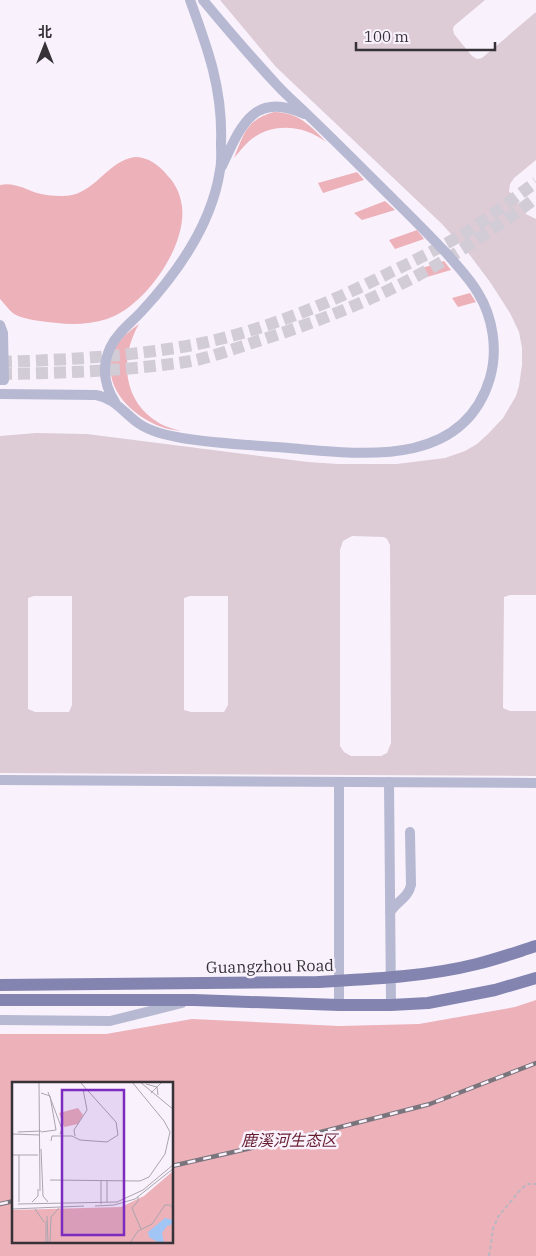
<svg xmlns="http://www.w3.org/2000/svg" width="536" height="1256" viewBox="0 0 536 1256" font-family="'IBM Plex Serif','Noto Sans SC',serif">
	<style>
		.green { fill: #ecb1b9; fill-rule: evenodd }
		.building { fill: #ddcbd6; fill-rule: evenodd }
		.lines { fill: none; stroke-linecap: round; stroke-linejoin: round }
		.major-tunnel { stroke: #d2ccd6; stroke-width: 12; stroke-dasharray: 12 6; stroke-linecap: butt }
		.path { stroke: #bcb6c0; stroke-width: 2; stroke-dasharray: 4 2.5; stroke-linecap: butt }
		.minor { stroke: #b7b8d1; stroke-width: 10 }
		.major { stroke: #8384b0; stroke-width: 12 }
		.rail-casing { stroke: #7a757d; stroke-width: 4.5 }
		.rail { stroke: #f9f2fd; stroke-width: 2.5; stroke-dasharray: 8; stroke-linecap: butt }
		.labels { text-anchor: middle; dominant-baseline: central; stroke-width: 5; stroke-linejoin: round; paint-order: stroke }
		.street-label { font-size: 16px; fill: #363238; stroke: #f9f2fd }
		.park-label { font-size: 16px; font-style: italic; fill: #671c2f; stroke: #f9f2fd }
		.inset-road { fill: none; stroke: #aba5ae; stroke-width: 1 }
		.view { fill: #7b2cbf; fill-opacity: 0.15; stroke: #7b2cbf; stroke-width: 2.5 }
		.inset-edge { fill: none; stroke: #363238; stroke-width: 2.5 }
	</style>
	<rect width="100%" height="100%" fill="#f9f2fd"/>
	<g class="green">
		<path d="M274,112C298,112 311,126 326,142C305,126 276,122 253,138C246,143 240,151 234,158C244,134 246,120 274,112Z"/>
		<path d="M135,157C148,157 159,165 167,175C174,182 179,191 181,201C191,242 145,307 107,319C91,324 73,325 57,323C46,322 26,320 16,315C10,312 5,304 0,299V185C14,182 25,189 37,193C48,196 62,197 72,195C98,189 108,161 135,157Z"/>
		<path d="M357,172L364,180L323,193L318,183Z"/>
		<path d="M385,201L395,210L362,220L354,213Z"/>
		<path d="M417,230L424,239L395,249L389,240Z"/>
		<path d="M444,261L451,270L427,277L422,268Z"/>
		<path d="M470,293L476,302L458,307L452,298Z"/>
		<path d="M139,324C119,358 123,402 159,423C166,427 174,429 181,431C174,430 166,429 159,426C127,413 97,380 117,345C123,336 131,330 139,324Z"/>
		<path d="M536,1000V1256H0V1034H106L192,1019L339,1026L419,1024L515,1007ZM14,1084H172V1242H14Z"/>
	</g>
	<path class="building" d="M220,0H485L454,26L453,29L454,34L472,56L477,59L482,58L536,12V160L514,178L510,184L509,191L526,214L536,219V595H510L504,597L503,708L510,711H536V776L0,773V436L36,433L87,434L308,462L338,464H397L445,458L465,451L477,444L488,434L503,418L516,396L519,386L522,365V348L519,332L510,313L490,282L469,254L442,224L276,67ZM352,536L384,537L387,539L390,545L391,743L387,753L381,756H351L344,752L340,746V550L343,541ZM34,596H72V705L69,712H35L28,709V598ZM190,596H228V705L224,712H191L184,710V598Z"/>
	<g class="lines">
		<g class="major-tunnel">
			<path d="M0,362C60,360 122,357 181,347C254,335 326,305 391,272C416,260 441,247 465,233C490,217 513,199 536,182"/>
			<path d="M0,374C62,373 124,371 185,362C207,359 236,348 258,341C308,325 358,306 405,282C451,259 494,229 536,198"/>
		</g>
		<path class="path" d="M489,1256L493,1229L498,1217L521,1189L528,1184H536"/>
		<g class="minor">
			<path d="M222,166C240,128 253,90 304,114"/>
			<path d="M0,325L3,333L4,380H0"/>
			<path d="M0,394L96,395C114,398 124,413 138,423C151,432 166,435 182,438C217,444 253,445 289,448C361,454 463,469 490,378C498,350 493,317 478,293C470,279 459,268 449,256C426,231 401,207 377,183C355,161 333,139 310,117C299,106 287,96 277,85C251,57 227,29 203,0"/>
			<path d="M115,402C104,385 102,366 110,348C117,333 132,322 142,311C179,271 212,224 220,170C222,161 221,152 221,143C223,90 208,49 190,0"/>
			<path d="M0,780L536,783"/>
			<path d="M339,782V1005"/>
			<path d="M389,782L391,1005"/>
			<path d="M390,912C398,900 408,898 411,885L410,832"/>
			<path d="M0,1020L110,1021L182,1003"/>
		</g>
		<g class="major">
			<path d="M0,985L317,982C370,979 425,977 477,964C497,959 517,952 536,946"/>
			<path d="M0,1000H194L339,1005H391L428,1003L454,998L495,990L536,978"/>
		</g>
		<g class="rail-casing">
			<g id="rail">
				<path d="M172,1166L321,1132L430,1104L536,1063"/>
				<path d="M0,1204L14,1201"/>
			</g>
		</g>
		<use href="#rail" class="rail"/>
	</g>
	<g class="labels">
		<g class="street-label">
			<text transform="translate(270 966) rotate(-1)">Guangzhou Road</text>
		</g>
		<g class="park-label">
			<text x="289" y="1140">鹿溪河生态区</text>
		</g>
	</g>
	<g transform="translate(12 1082)">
		<rect width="161" height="161" fill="#f9f2fd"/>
		<path d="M66,26L71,33L66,42L52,45L47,31ZM161,89V161H0V128L109,125L132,114Z" fill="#ecb1b9"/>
		<path d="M153,136L161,138V142L155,144L150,151L152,161H147L137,155L136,150Z" fill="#a1c5f4"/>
		<path class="inset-road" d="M27,0L28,109M128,0L162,28M134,2L145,5L146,13M36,10L50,47L48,52M139,11L150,0M6,50L29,49M29,50L44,48L38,14L29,11M0,52L28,53M63,54L62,48L75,28L71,7M39,59L40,54H60L68,58L95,60L106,53L104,40L68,0M29,67L31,114L36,120M0,73H26M38,98L128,99L137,95L153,72L158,50L152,39L120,0M95,98V120M126,115V119L120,126L129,147M7,120V73M20,120L26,114V107M6,122L105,120L131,108L162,82M89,122V98M83,124L102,123L123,117L162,86M0,127L72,124M23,127L32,140M35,134L36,161M34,161V139M38,161L39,135L47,126M118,161L126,149L140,142L153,123H158L162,128"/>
		<path class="view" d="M50,8H112V153H50Z"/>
		<rect width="161" height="161" class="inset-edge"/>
	</g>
	<g transform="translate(45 45)" stroke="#f9f2fd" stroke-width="4" paint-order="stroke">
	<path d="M0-4L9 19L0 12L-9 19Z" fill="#363238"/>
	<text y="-8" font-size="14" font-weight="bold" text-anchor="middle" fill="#363238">北</text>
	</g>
	<path d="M356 42v8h139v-8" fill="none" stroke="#363238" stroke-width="2.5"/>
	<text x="364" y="42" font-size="15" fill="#363238" stroke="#f9f2fd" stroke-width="4" paint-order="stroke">100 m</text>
</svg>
